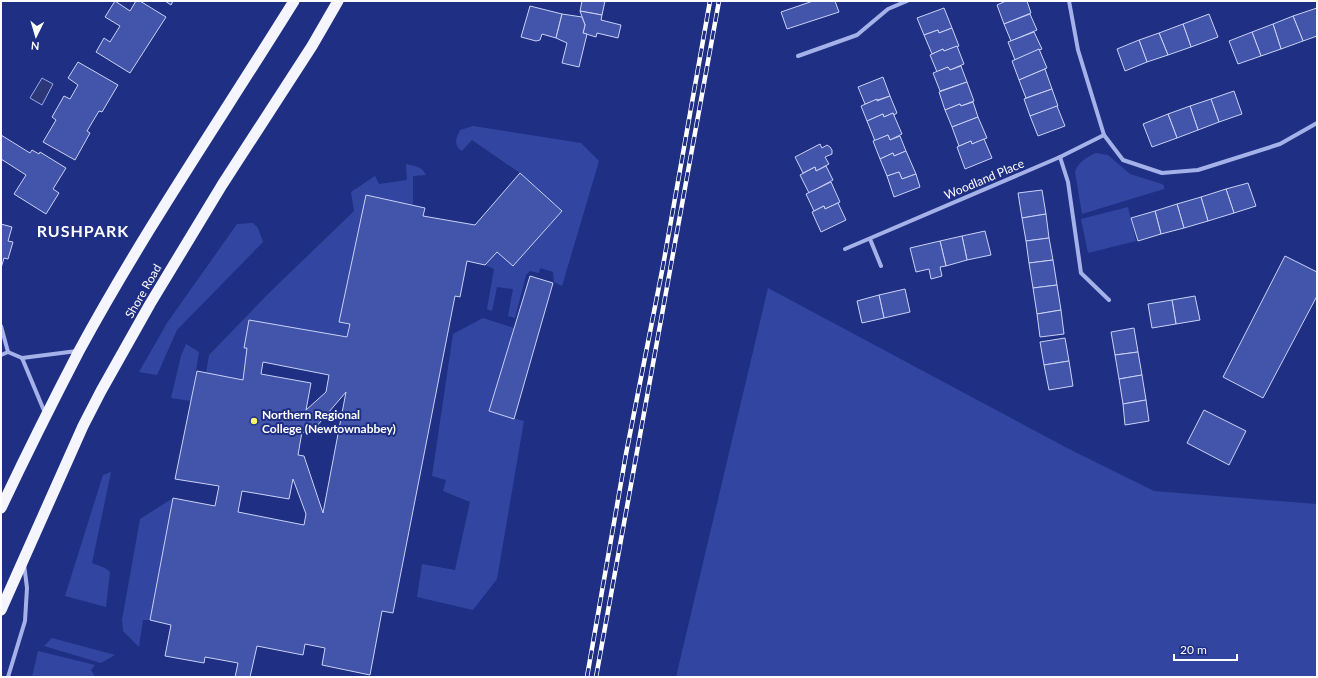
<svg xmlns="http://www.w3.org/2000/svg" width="1318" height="678" viewBox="0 0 1318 678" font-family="Lato,sans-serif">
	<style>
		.green { fill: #3246a1 }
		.water { fill: #2b3776; stroke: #99a9eb }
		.building { fill: #4355aa; stroke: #cad2f7; fill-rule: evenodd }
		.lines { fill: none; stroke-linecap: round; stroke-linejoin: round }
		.minor { stroke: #a5b2e9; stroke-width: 4 }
		.trunk { stroke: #f4f5fe; stroke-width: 11 }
		.rail-casing { stroke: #fff; stroke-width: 4.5 }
		.rail { stroke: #1f2f83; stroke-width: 3; stroke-dasharray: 9; stroke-linecap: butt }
		.poi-dot { fill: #f7f565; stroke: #1f2f83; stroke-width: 1.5 }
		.labels { text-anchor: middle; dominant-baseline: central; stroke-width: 4; stroke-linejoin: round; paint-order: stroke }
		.street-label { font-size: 12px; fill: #fff; stroke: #1f2f83 }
		.poi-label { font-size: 12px; font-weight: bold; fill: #fff; stroke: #1f2f83; text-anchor: start }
		.district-label { font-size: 16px; font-weight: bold; letter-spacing: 1px; fill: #fff; stroke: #1f2f83 }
	</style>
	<rect width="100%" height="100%" fill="#1f2f83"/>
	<g class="green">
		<path d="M473,126L581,143L599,161L562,286L554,282L553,272L540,268L539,273L530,271L526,275L515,318L508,316L513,289L497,287L492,311L487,309L494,269L485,265L497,252L513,265L562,211L520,173L472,140L462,151C453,145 456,138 460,130Z"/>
		<path d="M1096,153L1108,155L1130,174L1162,184L1164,186V189L1082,214L1075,172C1078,162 1087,157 1096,153Z"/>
		<path d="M406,164C414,166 422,166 426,175L413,176V203L412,205L366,196L350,324L346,337L249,320L244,348H247L243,380L206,373L209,355L267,295L354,211L351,192L375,176L379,184L407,180Z"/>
		<path d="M1128,207L1136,241L1088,253L1081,219Z"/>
		<path d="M253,223L258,228L263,242L177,330L157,375L139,372L167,323L237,224Z"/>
		<path d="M768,288L1069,449L1154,491L1317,504V677H676Z"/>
		<path d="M483,318L514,328L489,411L524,421L497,579L473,610L417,597L422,564L455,570L470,502L443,491L446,480L432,476L453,334Z"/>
		<path d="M186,344L199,352L191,401L171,398L181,356Z"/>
		<path d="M111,472L92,563L105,568L110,572L106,607L65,596L103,475Z"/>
		<path d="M173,498L150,620H143L139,647L123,631L122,620L140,519Z"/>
		<path d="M52,638L115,655L101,663L44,646Z"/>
		<path d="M38,651L95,665L91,670L95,677H32Z"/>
	</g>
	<path class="water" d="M42,78L53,84L42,105L30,98Z"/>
	<g class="building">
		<path d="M115,1L130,11L136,1H140L166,17L130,73L96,52L104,38L110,42L120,26L105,17Z"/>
		<path d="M165,1H173L171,5Z"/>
		<path d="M582,1H605L602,15L580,11Z"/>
		<path d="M813,1H835L839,12L787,29L781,12Z"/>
		<path d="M1006,1H1027L1031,13L1004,24L997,5Z"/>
		<path d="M530,6L562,14L556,38L542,34L540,40L536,41L521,37Z"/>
		<path d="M944,8L952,28L939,33L938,30L924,35L917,18Z"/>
		<path d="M1317,8V36L1303,41L1293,16Z"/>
		<path d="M580,11L602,15L601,20L621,25L618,38L597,33L596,37L583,33L585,25Z"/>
		<path d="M562,14L582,17L585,25L583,33L587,34L579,67L562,63L567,43L556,38Z"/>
		<path d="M1030,14L1037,30L1011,41L1004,24Z"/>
		<path d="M1209,14L1218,37L1191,47L1183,24Z"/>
		<path d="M1293,16L1303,41L1281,49L1273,24Z"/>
		<path d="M1183,24L1191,47L1168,55L1159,33Z"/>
		<path d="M1273,24L1281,49L1261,56L1252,32Z"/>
		<path d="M952,28L959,46L944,51L943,49L932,54L924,35L938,30L939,33Z"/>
		<path d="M1034,32L1042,49L1015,60L1008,42Z"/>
		<path d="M1252,32L1261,56L1238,64L1229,41Z"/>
		<path d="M1159,33L1168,55L1147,62L1139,40Z"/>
		<path d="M1139,40L1147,62L1125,71L1117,49Z"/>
		<path d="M957,46L964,64L950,70L948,67L937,72L930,55L943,49L944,51Z"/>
		<path d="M1039,49L1047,68L1019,80L1012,61Z"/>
		<path d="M78,62L118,85L102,112L99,111L87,131L90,133L75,160L43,142L56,120L52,117L64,96L70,99L78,85L68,78Z"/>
		<path d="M961,66L967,82L940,91L933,73L948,67L950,70Z"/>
		<path d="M1045,69L1052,89L1026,98L1019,80Z"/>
		<path d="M883,77L890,96L865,104L858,87Z"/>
		<path d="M967,82L974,101L961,106L960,104L945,110L939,92Z"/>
		<path d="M1052,89L1058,106L1030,116L1024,99Z"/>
		<path d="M1234,91L1242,114L1219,122L1211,99Z"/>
		<path d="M890,96L897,113L894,115L893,113L884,117L883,114L867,121L861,106L877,99V101Z"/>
		<path d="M1211,99L1219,122L1198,130L1190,106Z"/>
		<path d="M973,102L978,117L952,127L945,110L960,104L961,106Z"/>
		<path d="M1057,106L1065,126L1038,136L1030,116Z"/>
		<path d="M1190,106L1198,130L1177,138L1168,114Z"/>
		<path d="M893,113L902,134L890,140L888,135L875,141L867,121L883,114L884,117Z"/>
		<path d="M1168,114L1177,138L1152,147L1143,124Z"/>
		<path d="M978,117L987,138L972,144L971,141L959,146L952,127Z"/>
		<path d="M1,135L30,153L32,150L39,154L40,152L66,168L53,189L59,193L46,214L14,194L26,175L1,159Z"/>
		<path d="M888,135L890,140L900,136L906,151L894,156L893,153L880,159L873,141Z"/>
		<path d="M984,139L992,158L965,169L957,147L971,141L972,144Z"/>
		<path d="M820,144L822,148L827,145L830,147L832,150V154L825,157L829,164L816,171L815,167L803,173L795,157Z"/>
		<path d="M906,151L916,174L902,179L899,172L887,176L880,159L893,153L894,156Z"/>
		<path d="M826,166L833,180L809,193L800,175L815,167L816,171Z"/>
		<path d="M899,172L902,179L916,174L920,187L894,197L887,176Z"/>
		<path d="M520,173L562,211L513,266L497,252L485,265L467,261L460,297L455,296L393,613L382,611L370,675L322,665L325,648L305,644L303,655L257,646L250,677H235L238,663L205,657L204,663L165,656L171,625L150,620L173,498L215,506L219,486L175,479L197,371L243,380L247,348H244L249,320L347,337L350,324L339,322L366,195L425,208L423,216L475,225ZM263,362L329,375L326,392L306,410L311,383L261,374ZM346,392L323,513L304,456L298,455L302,432L310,434ZM293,479L306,514L304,525L238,512L242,491L289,499Z"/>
		<path d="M831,182L840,202L825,209L824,206L814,211L806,194Z"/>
		<path d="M1248,183L1256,206L1234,213L1226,189Z"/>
		<path d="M1226,189L1234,213L1208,221L1201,197Z"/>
		<path d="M1042,190L1046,214L1022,218L1018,193Z"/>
		<path d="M1201,197L1208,221L1184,228L1177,204Z"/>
		<path d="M838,203L846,220L821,232L812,212L824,206L825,209Z"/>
		<path d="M1177,204L1184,228L1161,234L1155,211Z"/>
		<path d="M1155,211L1161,234L1138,241L1131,218Z"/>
		<path d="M1046,214L1049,238L1026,241L1022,218Z"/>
		<path d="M1,224L12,227L8,241L13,242L8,259L4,258L1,268Z"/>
		<path d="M985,231L991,255L967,260L962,236Z"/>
		<path d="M962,236L967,260L946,266L940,241Z"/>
		<path d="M1049,238L1053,260L1029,263L1026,241Z"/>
		<path d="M940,241L946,266L940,267L942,276L931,279L929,269L916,272L910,248Z"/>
		<path d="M1285,256L1317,272V296L1263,398L1223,377Z"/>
		<path d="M1053,260L1057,285L1033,288L1029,263Z"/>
		<path d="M530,276L553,283L514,419L489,411Z"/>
		<path d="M1057,285L1061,310L1037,314L1033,288Z"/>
		<path d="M905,289L910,312L884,318L879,295Z"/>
		<path d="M879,295L884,318L862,323L857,301Z"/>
		<path d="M1195,296L1200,320L1176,324L1172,300Z"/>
		<path d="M1172,300L1176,324L1152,328L1148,304Z"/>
		<path d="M1061,310L1064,334L1040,337L1037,314Z"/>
		<path d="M1134,328L1138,352L1115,355L1111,332Z"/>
		<path d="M1065,338L1069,361L1044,365L1040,342Z"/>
		<path d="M1138,352L1142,375L1119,379L1115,355Z"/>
		<path d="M1069,361L1073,386L1049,390L1044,365Z"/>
		<path d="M1142,375L1146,400L1123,404L1119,379Z"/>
		<path d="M1146,400L1149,421L1125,425L1123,404Z"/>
		<path d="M1204,410L1246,431L1229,465L1187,443Z"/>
	</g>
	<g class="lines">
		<g class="minor">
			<path d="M1069,1L1078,50L1104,135L1123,160L1162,173L1198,170L1280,144L1317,123"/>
			<path d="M798,56L857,35L888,9L907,1"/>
			<path d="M1060,157L1068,182L1081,273L1109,300"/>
			<path d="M870,239L881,266"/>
			<path d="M845,249L1060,157L1104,135"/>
			<path d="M1,326L8,352L22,358"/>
			<path d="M1,355L8,352"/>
			<path d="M22,358L45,413"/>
			<path d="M22,358L77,351"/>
			<path d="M8,677L25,621L27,588L24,564"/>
		</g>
		<g class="trunk">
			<path d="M1,508C26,455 52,403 79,351C144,231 222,117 294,1"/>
			<path d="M1,610L83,426L101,391L150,304L222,185L312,46L338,1"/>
		</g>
		<g class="rail-casing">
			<g id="rail">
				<path d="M587,677L626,454L663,266L710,1"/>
				<path d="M596,677L719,1"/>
			</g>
		</g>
		<use href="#rail" class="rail"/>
	</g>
	<circle class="poi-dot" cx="254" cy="421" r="4"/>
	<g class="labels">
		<g class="street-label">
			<text transform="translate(984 179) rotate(-23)">Woodland Place</text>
			<text transform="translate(143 291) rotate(-60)">Shore Road</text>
		</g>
		<g class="poi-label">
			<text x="262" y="414">Northern Regional<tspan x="262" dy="14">College (Newtownabbey)</tspan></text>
		</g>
		<g class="district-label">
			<text x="83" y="230">RUSHPARK</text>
		</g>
	</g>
	<rect width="1318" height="678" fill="none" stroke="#ffffff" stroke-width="4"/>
	<g transform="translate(36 36) rotate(185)" stroke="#1f2f83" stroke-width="3" paint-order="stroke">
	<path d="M0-3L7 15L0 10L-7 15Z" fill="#ffffff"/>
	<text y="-6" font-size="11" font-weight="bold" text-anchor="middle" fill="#ffffff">N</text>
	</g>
	<path d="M1174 654v6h63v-6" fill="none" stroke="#ffffff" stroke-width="2"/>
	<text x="1180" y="654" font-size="12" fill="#ffffff" stroke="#1f2f83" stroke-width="3" paint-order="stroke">20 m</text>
</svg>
